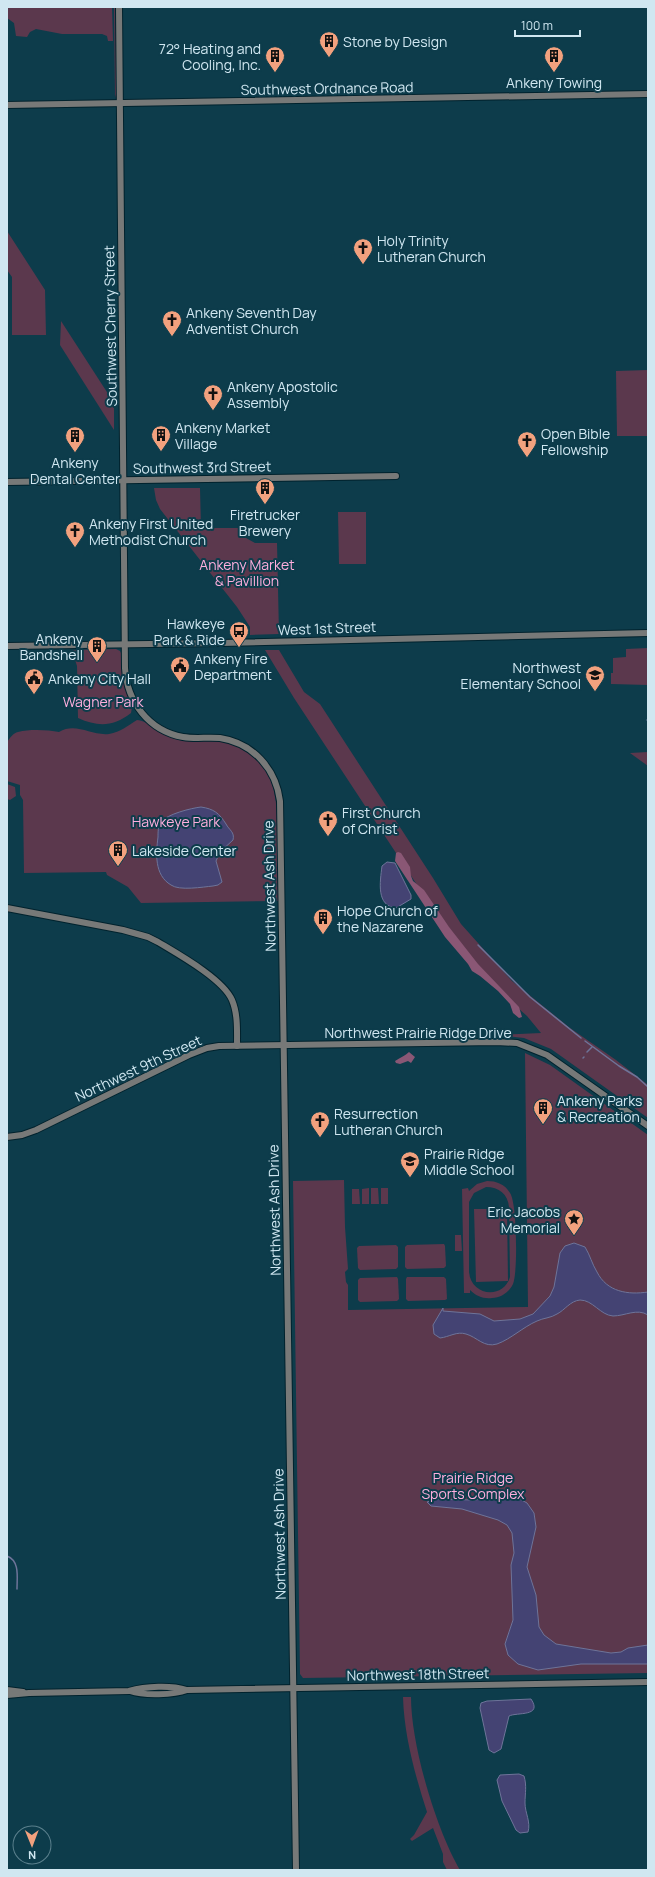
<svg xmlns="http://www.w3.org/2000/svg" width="655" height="1877" viewBox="0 0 655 1877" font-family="Manrope,sans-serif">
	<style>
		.green { fill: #5b384d; fill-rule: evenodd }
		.forest { fill: #8a5775 }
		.water { fill: #444373; stroke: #6e7499 }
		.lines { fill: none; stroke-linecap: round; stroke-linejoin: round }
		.stream { stroke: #6e7499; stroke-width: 1.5 }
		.secondary-casing { stroke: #00222d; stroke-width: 8 }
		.secondary { stroke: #777978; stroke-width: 6 }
		.labels { text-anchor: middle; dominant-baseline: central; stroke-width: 4; stroke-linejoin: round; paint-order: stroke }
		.poi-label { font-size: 14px; fill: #d0e7f1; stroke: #0d3c4b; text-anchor: start }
		.street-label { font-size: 14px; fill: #d0e7f1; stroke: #0d3c4b }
		.park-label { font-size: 14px; fill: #feaedd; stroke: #0d3c4b }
	</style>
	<rect width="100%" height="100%" fill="#0d3c4b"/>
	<g class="green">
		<path d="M7,7H112L113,41H108L107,36L102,34H62L36,29L30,32L27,37L16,36L14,23L7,18Z"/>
		<path d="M114,7H116L117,90L115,98Z"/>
		<path d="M7,231L45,290L46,335H12V277L7,270Z"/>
		<path d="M61,321L114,403V430L60,345Z"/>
		<path d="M648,370V436H617L616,371Z"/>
		<path d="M154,488H200L201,528H246V538L255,543H277L279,634L250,635V627L237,607L160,509L156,500Z"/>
		<path d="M338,512H366V564H339Z"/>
		<path d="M648,648V685L611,684V673H613V658L626,657V649Z"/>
		<path d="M116,649L120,651L122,655L124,684L132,707L131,713C113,727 98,727 78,718L77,666L72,650Z"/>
		<path d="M265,650H279L304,692L320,704L433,878L461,924L512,981L570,1028L616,1060L648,1085V1118L551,1049L524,1038L496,1035L541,1033L527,1016L510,1001L480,968L425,897L294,698Z"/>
		<path d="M137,720C147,720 165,737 180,740C197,743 215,738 232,744C277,759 277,799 278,840C278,860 278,880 279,901L141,903L128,887L107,875L106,872L24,873L23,800L20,795V785L7,781V742C10,738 13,733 18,732C30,729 48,730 59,732C76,722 91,736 109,734C121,732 127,726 137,720Z"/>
		<path d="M648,752V766L630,753Z"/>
		<path d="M7,784L15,787L16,796L10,800L7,799Z"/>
		<path d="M525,1053L550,1065L648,1135V1673L303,1678L300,1674L293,1181L344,1180L345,1227L348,1269L345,1272L346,1282L348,1285V1310L528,1307Z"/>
		<path d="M487,1181C496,1181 505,1184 510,1193C517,1202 518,1273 513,1284C509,1292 501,1298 492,1298C483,1299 476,1296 470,1290V1293H464L462,1189L468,1188L469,1191L477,1184ZM486,1187C499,1187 508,1194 509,1207L510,1277C503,1300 471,1296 469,1272V1202L474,1193Z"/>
		<path d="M369,1188V1204H362V1189Z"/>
		<path d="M371,1188H378L379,1204H371Z"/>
		<rect x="381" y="1188" width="7" height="16"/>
		<path d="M352,1189H359L360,1204H352Z"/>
		<path d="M474,1209H507L508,1281L476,1282Z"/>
		<path d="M455,1235H461L462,1251H455Z"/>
		<path d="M444,1244L445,1246L446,1266L444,1268L407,1269L405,1267V1247L407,1245Z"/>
		<path d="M396,1245L398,1247V1267L396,1269L360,1270L358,1268L357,1248L359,1246Z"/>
		<path d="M397,1277L398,1279L399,1299L397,1301L360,1302L358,1300V1280L360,1278Z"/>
		<path d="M407,1277H444L446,1279L447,1299L445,1300L408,1301L406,1299V1279Z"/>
		<path d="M403,1697H411C411,1745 436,1829 460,1870H447L443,1862V1854L433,1828L412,1841L410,1839L414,1835L427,1812C415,1775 404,1735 403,1697Z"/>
	</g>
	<g class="forest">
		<path d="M398,852L401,853L410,867L411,876L413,881L424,890L449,927L478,964L519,1007L522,1017L519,1018L513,1013L510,1004L498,991L480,976L472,971L468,964L445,937L395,861L396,853Z"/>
		<path d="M409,1052L415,1057L411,1063L408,1061L400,1064L396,1063L395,1061C401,1057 405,1056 409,1052Z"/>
	</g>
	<g class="water">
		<path d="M201,807C214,809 219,813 226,824C229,830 235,832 233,840L220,852L216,861L222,882L218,885L213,886C203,887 179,891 171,885C154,875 156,853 158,837C158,832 158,826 161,822C167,814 192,808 201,807Z"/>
		<path d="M387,862L395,863L411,895V899L396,908C376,906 380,882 382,866Z"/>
		<path d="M574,1243L585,1247C590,1255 592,1264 597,1272C607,1292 628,1295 648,1292V1315C637,1308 625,1316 613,1316C600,1315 593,1300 580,1300C570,1301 565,1310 557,1314C551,1318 543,1318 537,1321C523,1327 511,1339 497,1344C484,1348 477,1337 466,1334C457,1331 449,1337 440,1338L434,1334L433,1325L443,1308V1311L480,1314L494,1321L520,1319L533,1314L550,1296L554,1287L560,1253L565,1246Z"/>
		<path d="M505,1497L518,1498L527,1503L534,1513L536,1527L527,1567L536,1595L539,1627L544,1635L556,1644L611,1653L621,1652L628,1648L648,1645V1664H581L538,1670L518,1664L508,1655L505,1644L513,1620L511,1565L514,1553L512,1533L507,1525L498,1520L462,1509L431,1506L427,1502L436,1499L473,1500Z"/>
		<path d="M531,1699C543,1717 517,1712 509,1716L501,1749L494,1753L489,1750L480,1708L481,1703L487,1701Z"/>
		<path d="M519,1774L524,1776C527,1786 525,1793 525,1803C525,1813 531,1822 528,1832L520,1833L516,1830L502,1801L497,1780L500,1775Z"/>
	</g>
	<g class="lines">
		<g class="stream">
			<path d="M647,720H648"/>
			<path d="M478,945L530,997L581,1038"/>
			<path d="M585,1041L619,1066L637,1077L648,1087"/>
			<path d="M587,1052L592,1047"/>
			<path d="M583,1058L584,1057"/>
			<path d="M7,1556C20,1561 17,1577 17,1589"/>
		</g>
		<g class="secondary-casing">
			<g id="secondary">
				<path d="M119,7L125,668C127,702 149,731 183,737C195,739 207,737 220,738C253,743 276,769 280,801L296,1870"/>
				<path d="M7,105L648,94"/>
				<path d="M7,482L396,476"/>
				<path d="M7,646L221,643L648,633"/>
				<path d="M7,908L123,930L148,937L158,942C178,954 223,979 232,1000C238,1014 237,1031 237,1046"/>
				<path d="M7,1137L22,1135L36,1130L189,1055L207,1048L219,1046L496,1042L517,1043L547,1055L648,1126"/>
				<path d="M7,1690L23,1692"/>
				<path d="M130,1691C144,1696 174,1695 187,1690"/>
				<path d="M7,1695L29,1693L129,1691C146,1686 171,1685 187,1690L648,1682"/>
			</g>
		</g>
		<use href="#secondary" class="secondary"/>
	</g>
	<defs>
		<g id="building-pin" transform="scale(1)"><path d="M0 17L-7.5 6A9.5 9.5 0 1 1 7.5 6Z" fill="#f2a17e" stroke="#0d3c4b"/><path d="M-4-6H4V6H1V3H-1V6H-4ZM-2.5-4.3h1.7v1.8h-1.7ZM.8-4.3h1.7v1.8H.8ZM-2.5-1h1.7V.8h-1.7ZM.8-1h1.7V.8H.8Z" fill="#111"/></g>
		<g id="church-pin" transform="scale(1)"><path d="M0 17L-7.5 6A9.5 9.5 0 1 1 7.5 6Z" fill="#f2a17e" stroke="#0d3c4b"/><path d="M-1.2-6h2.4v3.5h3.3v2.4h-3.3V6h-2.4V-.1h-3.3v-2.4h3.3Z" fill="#111"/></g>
		<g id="bus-pin" transform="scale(1)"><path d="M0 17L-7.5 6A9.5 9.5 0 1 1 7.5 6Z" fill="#f2a17e" stroke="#0d3c4b"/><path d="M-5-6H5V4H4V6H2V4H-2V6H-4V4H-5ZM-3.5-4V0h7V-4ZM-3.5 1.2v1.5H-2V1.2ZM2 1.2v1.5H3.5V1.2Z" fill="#111"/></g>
		<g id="civic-pin" transform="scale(1)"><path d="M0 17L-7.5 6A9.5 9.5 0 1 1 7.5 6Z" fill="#f2a17e" stroke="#0d3c4b"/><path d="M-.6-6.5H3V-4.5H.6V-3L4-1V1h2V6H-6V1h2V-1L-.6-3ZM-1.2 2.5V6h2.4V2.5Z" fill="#111"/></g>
		<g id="school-pin" transform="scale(1)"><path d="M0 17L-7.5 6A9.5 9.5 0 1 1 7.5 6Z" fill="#f2a17e" stroke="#0d3c4b"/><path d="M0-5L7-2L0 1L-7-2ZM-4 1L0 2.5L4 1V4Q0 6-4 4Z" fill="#111"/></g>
		<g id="sight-pin" transform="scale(1)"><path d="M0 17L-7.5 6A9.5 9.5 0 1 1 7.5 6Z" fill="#f2a17e" stroke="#0d3c4b"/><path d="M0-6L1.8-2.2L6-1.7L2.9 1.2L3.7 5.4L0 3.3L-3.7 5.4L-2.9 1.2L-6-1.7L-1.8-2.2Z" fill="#111"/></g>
	</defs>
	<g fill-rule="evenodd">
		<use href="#building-pin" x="329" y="41"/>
		<use href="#building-pin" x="275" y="56"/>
		<use href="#building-pin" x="554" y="56"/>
		<use href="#church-pin" x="363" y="248"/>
		<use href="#church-pin" x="172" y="320"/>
		<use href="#church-pin" x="213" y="394"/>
		<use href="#building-pin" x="161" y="435"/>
		<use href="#building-pin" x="75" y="436"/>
		<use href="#church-pin" x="527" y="441"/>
		<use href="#building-pin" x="265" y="488"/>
		<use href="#church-pin" x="75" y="531"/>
		<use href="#bus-pin" x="239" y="631"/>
		<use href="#building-pin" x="97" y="646"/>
		<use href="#civic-pin" x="180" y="666"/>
		<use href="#school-pin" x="595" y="675"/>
		<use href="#civic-pin" x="34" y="678"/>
		<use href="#church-pin" x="328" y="820"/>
		<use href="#building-pin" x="118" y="850"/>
		<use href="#building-pin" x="323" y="918"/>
		<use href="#building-pin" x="543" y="1108"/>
		<use href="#church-pin" x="320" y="1121"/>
		<use href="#school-pin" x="410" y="1161"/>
		<use href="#sight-pin" x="574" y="1219"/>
	</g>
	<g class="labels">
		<g class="poi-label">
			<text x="343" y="41">Stone by Design</text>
			<text x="261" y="48" text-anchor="end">72° Heating and<tspan x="261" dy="16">Cooling, Inc.</tspan></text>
			<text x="554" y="82" text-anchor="middle">Ankeny Towing</text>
			<text x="377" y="240">Holy Trinity<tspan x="377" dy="16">Lutheran Church</tspan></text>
			<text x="186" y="312">Ankeny Seventh Day<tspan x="186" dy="16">Adventist Church</tspan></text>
			<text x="227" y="386">Ankeny Apostolic<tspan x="227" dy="16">Assembly</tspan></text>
			<text x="175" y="427">Ankeny Market<tspan x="175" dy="16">Village</tspan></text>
			<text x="541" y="433">Open Bible<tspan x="541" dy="16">Fellowship</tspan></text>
			<text x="75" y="462" text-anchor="middle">Ankeny<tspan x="75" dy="16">Dental Center</tspan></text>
			<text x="265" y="514" text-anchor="middle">Firetrucker<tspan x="265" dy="16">Brewery</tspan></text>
			<text x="89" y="523">Ankeny First United<tspan x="89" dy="16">Methodist Church</tspan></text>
			<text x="225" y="623" text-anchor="end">Hawkeye<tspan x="225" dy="16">Park &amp; Ride</tspan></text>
			<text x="83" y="638" text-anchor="end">Ankeny<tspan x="83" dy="16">Bandshell</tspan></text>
			<text x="194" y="658">Ankeny Fire<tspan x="194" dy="16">Department</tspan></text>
			<text x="581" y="667" text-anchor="end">Northwest<tspan x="581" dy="16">Elementary School</tspan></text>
			<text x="48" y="678">Ankeny City Hall</text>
			<text x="342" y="812">First Church<tspan x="342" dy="16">of Christ</tspan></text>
			<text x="132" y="850">Lakeside Center</text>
			<text x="337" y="910">Hope Church of<tspan x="337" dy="16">the Nazarene</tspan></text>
			<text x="557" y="1100">Ankeny Parks<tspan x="557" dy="16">&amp; Recreation</tspan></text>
			<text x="334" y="1113">Resurrection<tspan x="334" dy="16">Lutheran Church</tspan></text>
			<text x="424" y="1153">Prairie Ridge<tspan x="424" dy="16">Middle School</tspan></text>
			<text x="560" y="1211" text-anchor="end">Eric Jacobs<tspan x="560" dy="16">Memorial</tspan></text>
		</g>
		<g class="street-label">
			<text transform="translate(327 88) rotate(-1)">Southwest Ordnance Road</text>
			<text transform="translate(110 326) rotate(-91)">Southwest Cherry Street</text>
			<text transform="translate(202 467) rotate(-1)">Southwest 3rd Street</text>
			<text transform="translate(327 628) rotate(-2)">West 1st Street</text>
			<text transform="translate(269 886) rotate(-91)">Northwest Ash Drive</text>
			<text x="418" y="1032">Northwest Prairie Ridge Drive</text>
			<text transform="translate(138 1068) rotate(-25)">Northwest 9th Street</text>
			<text transform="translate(274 1210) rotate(-91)">Northwest Ash Drive</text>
			<text transform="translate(279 1534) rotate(-91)">Northwest Ash Drive</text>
			<text transform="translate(418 1674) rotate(-1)">Northwest 18th Street</text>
		</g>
		<g class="park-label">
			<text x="247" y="564">Ankeny Market<tspan x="247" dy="16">&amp; Pavillion</tspan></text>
			<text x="103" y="701">Wagner Park</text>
			<text x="176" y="821">Hawkeye Park</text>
			<text x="473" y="1477">Prairie Ridge<tspan x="473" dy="16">Sports Complex</tspan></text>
		</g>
	</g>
	<rect width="655" height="1877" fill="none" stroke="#d0e7f1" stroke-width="16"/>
	<g transform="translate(32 1845) rotate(179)"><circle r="19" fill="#0d3c4b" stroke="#5b808d"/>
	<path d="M0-3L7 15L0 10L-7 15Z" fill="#f2a17e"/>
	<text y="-6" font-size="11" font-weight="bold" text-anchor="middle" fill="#d0e7f1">N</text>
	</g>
	<path d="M515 30v6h65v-6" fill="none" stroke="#d0e7f1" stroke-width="2"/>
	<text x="521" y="30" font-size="12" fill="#d0e7f1" stroke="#0d3c4b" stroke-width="3" paint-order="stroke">100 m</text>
</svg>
